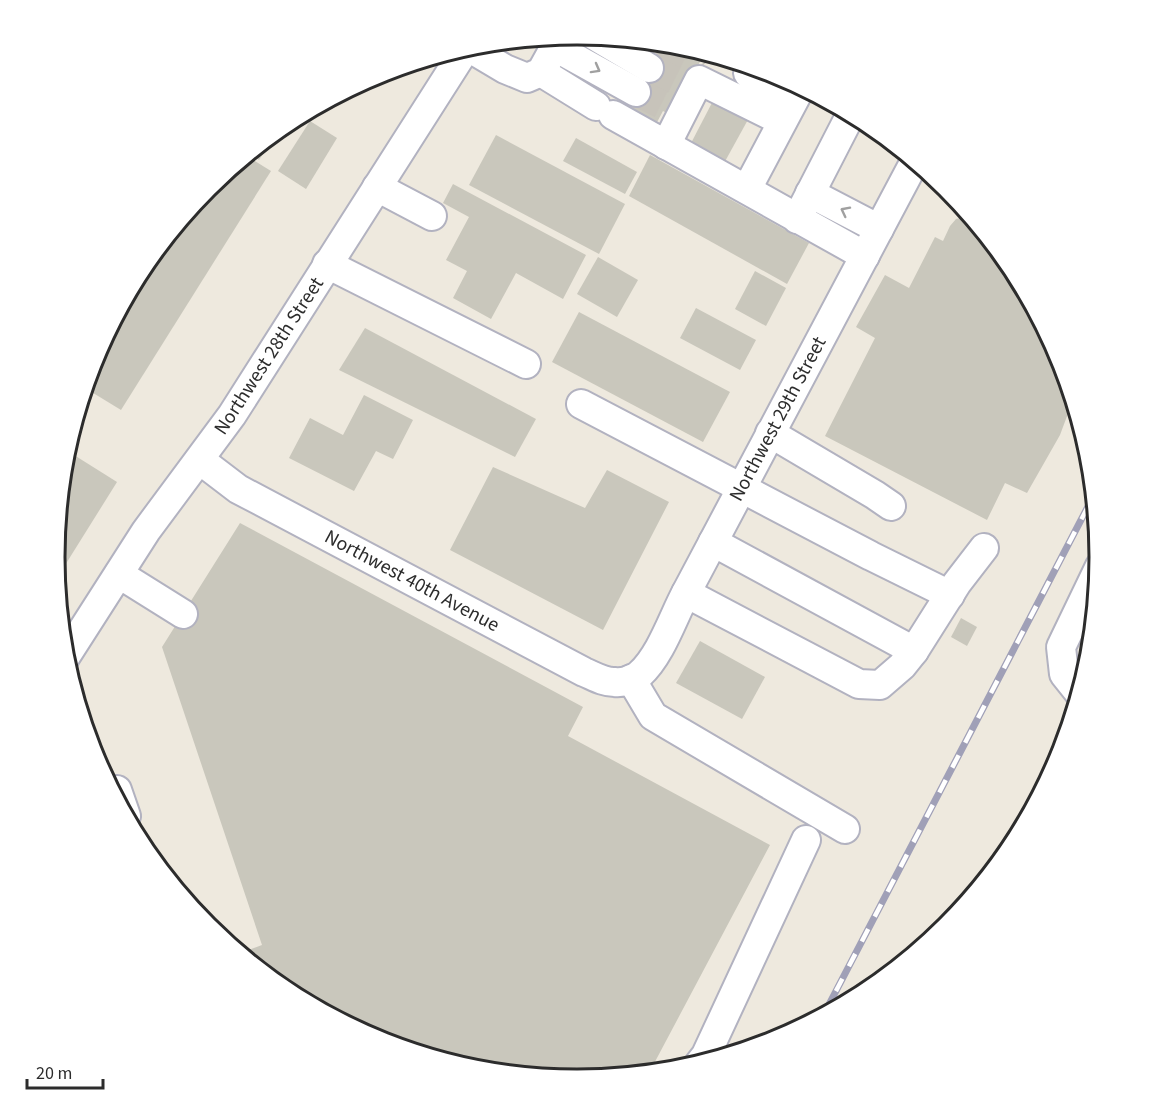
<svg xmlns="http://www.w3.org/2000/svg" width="1155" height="1115" viewBox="0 0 1155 1115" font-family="'Source Sans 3',sans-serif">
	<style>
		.building { fill: #c9c7bc }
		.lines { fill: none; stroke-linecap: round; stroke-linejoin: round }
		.minor-tunnel { stroke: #c7c3ba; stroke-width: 28; stroke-dasharray: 28 14; stroke-linecap: butt }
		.minor-casing { stroke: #b2b2c0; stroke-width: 32 }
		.minor { stroke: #fff; stroke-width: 28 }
		.rail-casing { stroke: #a0a0b7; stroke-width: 7 }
		.rail { stroke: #fff; stroke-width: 4.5; stroke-dasharray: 14; stroke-linecap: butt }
		.oneway { stroke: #a0a0a0 }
		.labels { text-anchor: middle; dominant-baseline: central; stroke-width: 6; stroke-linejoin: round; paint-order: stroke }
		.street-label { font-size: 20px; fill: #2c2c2c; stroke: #fff }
		.rim { fill: none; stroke: #2c2c2c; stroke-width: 3 }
	</style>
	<rect width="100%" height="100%" fill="#eee9de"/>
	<g class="building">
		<path d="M662,43L680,45L705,52L672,116L663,111L655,126L626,111Z"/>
		<path d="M715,97L750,116L723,165L689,147Z"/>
		<path d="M310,121L337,138L306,189L278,171Z"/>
		<path d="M274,133L276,134L259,160L250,153Z"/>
		<path d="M496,135L625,204L599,254L469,185Z"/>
		<path d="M576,138L637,172L625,194L563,161Z"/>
		<path d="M650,155L809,243L787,284L629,196Z"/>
		<path d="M247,156L271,171L121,410L85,388L94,357L143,267L208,187Z"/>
		<path d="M453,184L586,255L563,299L516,273L491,319L453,298L467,271L446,260L469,217L443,203Z"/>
		<path d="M964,217L973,219L1013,267L1061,358L1073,400L1060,435L1027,493L1005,483L987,520L825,436L875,338L856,327L885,275L909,288L935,237L943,241L950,226L956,219Z"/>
		<path d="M598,257L638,280L617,317L577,294Z"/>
		<path d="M755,271L786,288L766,326L735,309Z"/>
		<path d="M696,308L756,340L740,370L680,338Z"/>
		<path d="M579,312L730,392L703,442L552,362Z"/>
		<path d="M365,328L536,419L515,457L339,370Z"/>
		<path d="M364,395L413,420L393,459L376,451L354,491L289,458L310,418L343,435Z"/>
		<path d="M66,450L117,482L57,578L55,557Z"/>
		<path d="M493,467L585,508L607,470L669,502L603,630L450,550Z"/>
		<path d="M240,523L583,707L568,736L770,845L649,1073L577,1080L475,1070L377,1041L287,992L240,953L262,945L162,647Z"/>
		<path d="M961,618L977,627L967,646L951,637Z"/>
		<path d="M700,641L765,677L742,719L676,683Z"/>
	</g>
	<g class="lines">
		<g class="minor-tunnel">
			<path d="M658,50L690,66L695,72"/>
			<path d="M649,68L687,86"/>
			<path d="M636,92L674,111"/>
		</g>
		<g class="minor-casing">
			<g id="minor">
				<path d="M595,36L649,68"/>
				<path d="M468,47L505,69L527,78L541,72L561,36"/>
				<path d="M555,47L636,92"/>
				<path d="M752,67L748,73L762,90L788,110"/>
				<path d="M541,72L596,106"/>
				<path d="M613,115L865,256"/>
				<path d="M666,145L699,80L782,121"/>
				<path d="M377,187L432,216"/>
				<path d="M747,189L801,87"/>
				<path d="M810,193L879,229"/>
				<path d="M797,219L851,114"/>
				<path d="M327,264L526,364"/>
				<path d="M581,404L871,556L950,595"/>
				<path d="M770,433L875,495L891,506"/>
				<path d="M200,460L238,489L584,672C594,676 603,682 614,682C623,683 634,680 640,674C661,655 673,617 686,593L915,161"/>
				<path d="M713,542L914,651"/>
				<path d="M119,574L183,614"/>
				<path d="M686,593L859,684L880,685L902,666L914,651L957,583L984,548"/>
				<path d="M64,659L146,531L232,415L466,48"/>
				<path d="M631,679L653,716L845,829"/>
				<path d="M1080,694L1064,674L1061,647L1100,566"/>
				<path d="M117,790L126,816"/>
				<path d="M699,1064L706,1055L806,840"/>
			</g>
		</g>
		<use href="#minor" class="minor"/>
		<g class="rail-casing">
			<path id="rail" d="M823,1016L1094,495"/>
		</g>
		<use href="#rail" class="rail"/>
	</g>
	<defs><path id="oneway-chevron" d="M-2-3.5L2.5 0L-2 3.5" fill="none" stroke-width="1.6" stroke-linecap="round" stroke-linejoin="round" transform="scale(1.5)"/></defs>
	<g class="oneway">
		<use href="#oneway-chevron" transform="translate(596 69) rotate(29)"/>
		<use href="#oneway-chevron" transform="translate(845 211) rotate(-153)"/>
	</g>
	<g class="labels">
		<g class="street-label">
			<text transform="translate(269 356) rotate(-57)">Northwest 28th Street</text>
			<text transform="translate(778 419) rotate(-62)">Northwest 29th Street</text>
			<text transform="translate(412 581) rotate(28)">Northwest 40th Avenue</text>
		</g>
	</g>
	<path d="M0 0H1155V1115H0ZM65 557a512 512 0 1 1 1024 0a512 512 0 1 1-1024 0Z" fill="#fff" fill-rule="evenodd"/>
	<path class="rim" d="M65 557a512 512 0 1 1 1024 0a512 512 0 1 1-1024 0Z"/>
	<path d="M27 1079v9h76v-9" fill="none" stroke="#2c2c2c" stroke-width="3"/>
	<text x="36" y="1079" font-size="18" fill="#2c2c2c" stroke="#ffffff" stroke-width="4.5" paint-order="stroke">20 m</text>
</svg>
